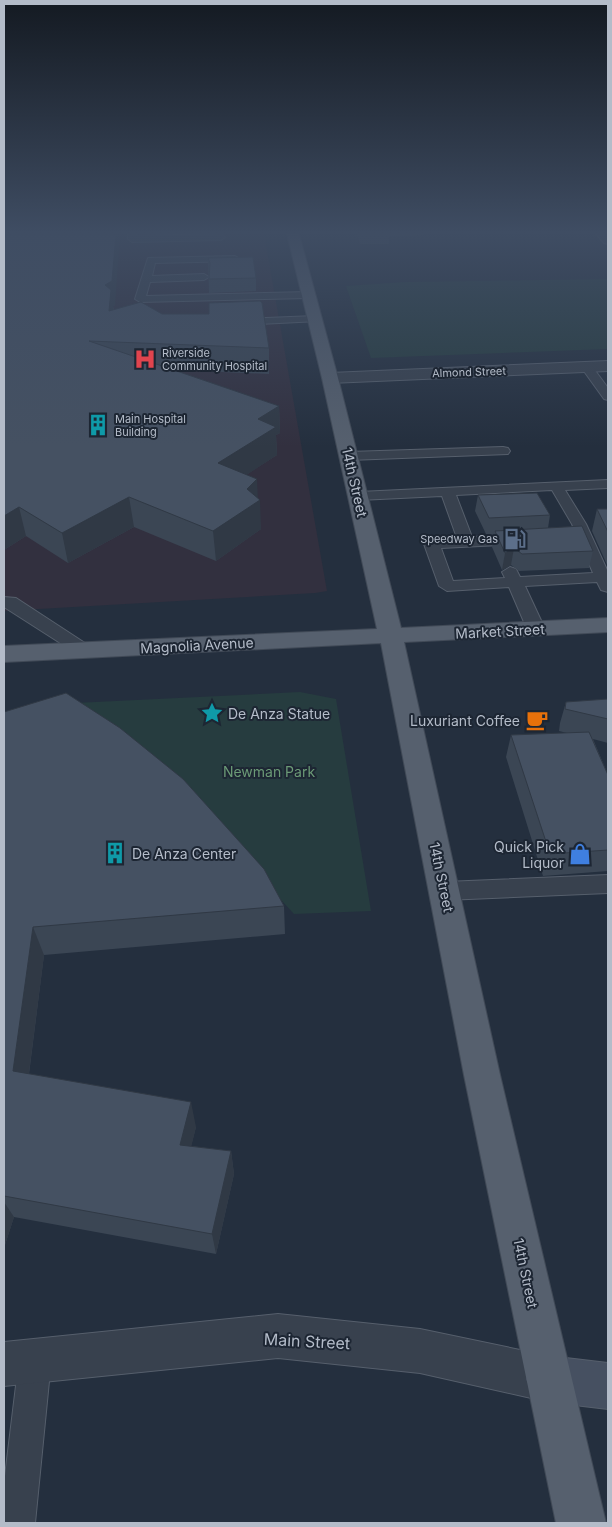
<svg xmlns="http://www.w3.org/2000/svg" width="612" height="1527" viewBox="0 0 612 1527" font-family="Inter,sans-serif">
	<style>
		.medical { fill: #32303f }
		.green { fill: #263c3f }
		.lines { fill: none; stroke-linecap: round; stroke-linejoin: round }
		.lane-casing { stroke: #565f6c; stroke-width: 2 }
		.street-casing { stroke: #565f6c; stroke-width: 2 }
		.secondary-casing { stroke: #565f6c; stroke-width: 2 }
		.primary-casing { stroke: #414a57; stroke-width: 2 }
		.lane { fill: #38414e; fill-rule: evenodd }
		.street { fill: #38414e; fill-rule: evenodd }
		.secondary { fill: #465061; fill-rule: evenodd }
		.primary { fill: #56606e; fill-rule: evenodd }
		.wall { fill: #3b4654 }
		.shaded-wall { fill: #303945 }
		.building { fill: #455162; stroke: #303945 }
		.labels { text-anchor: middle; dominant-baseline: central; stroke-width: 4; stroke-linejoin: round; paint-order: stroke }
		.far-poi-label { font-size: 11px; fill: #b4bcc9; stroke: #1d2633; text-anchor: start }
		.far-street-label { font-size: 11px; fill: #b4bcc9; stroke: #1d2633 }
		.street-label { font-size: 14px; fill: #b4bcc9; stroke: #1d2633 }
		.poi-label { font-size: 14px; fill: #b4bcc9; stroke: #1d2633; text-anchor: start }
		.park-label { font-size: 14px; fill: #6b9a76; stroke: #1d2633 }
		.near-street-label { font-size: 16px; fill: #b4bcc9; stroke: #1d2633 }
	</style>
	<rect width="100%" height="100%" fill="#242f3e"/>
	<path class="medical" d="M4,234H264L327,591L315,593L4,611Z"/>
	<g class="green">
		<path d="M608,279V349L371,358L346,286L406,282Z"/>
		<path d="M300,692L336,699L371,911L294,914L183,793L54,704Z"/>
	</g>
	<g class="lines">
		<g class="lane-casing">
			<g id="lane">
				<path d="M128,234H136V236L221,234L225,237L221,240L132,242L128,239Z"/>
				<path d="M235,256L240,259L238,261L155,263L152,276L204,274L209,277L204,280L150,282L146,296L309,292L314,295L309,298L140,302L135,299L148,258Z"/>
				<path d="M315,316L319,317V321L239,325L234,322L239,319Z"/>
				<path d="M587,364L591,365L608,388V400L604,399L581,367Z"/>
				<path d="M503,447L508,448L510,451L508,454L349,460L342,456L349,452Z"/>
				<path d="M608,480V488L565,490L586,524L608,572V592L601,590L597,582L525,586L545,629L542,633H530L527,629L509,587L447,591L439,586L424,544L432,539L457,538L442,496L359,500L352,496L359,492ZM552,490L572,524L593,573L520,577L516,569L510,567L502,572L505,578L453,581L441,548L520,544L528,539L520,534L472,537L456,495Z"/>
				<path d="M4,597L16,598L91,647L94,651L91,655H79L4,607Z"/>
				<path d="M608,875V893L445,900L437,898L434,891L437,884L445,882Z"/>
				<path d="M35,1345L47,1349L51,1361L35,1523H4V1484L19,1361L23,1349Z"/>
			</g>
		</g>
		<g class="street-casing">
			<g id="street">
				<path d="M596,234H608V244L604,243Z"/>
				<path d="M608,361V371L330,383L322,378L330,373Z"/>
				<path d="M278,1314L420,1329L549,1356L565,1363L572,1379L565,1395L549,1402L420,1373L278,1358L4,1386V1342Z"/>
			</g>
		</g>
		<g class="secondary-casing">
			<path id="secondary" d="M549,1356L608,1363V1409L549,1402L533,1395L526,1379L533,1363Z"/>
		</g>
		<g class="primary-casing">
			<path id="primary" d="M287,234H299L338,378L401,628L608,618V632L404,642L500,1075L606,1523H556L464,1075L381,643L4,662V646L377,629L322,378Z"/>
		</g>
		<use href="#lane" class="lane"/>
		<use href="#street" class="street"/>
		<use href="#secondary" class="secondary"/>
		<use href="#primary" class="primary"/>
	</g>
	<g class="wall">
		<path d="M4,234L115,305L113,306L114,310L162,314L269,348V374L174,370L279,406L280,433L276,435L277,455L246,475L257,498L261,529L216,561L134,527L68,563L26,536L4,550Z"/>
		<path d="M357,234H424V235L389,236V244H360Z"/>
		<path d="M208,258L256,278V291L209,293Z"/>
		<path d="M478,495L550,515L548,528L593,551L589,568L519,571L511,565L502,570L492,547L494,534H486L475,511Z"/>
		<path d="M597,509H608V567L592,531Z"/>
		<path d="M608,699V743L593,739L608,775V871L543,876L506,757L511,735L567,733L559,731L560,723L566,702Z"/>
		<path d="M4,712L284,906L285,934L44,955L29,1074L196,1127L191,1146L231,1151L234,1174L216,1254L14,1217L4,1248Z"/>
	</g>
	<g class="shaded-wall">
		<path d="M116,234H120L115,305L113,306L114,315L113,336L105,285Z"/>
		<path d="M279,406L280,433L276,435L277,455L220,492L218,463L258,419Z"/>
		<path d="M257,479L258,501L260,500L261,529L216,561L213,531L247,489Z"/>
		<path d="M129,497L134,527L68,563L62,533Z"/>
		<path d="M19,507L26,536L4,550V516Z"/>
		<path d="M514,548L511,565L502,570L505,553Z"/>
		<path d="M33,927L44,955L26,1096L13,1071Z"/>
		<path d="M191,1102L196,1127L186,1168L180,1145Z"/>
		<path d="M231,1151L234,1174L216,1254L212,1234Z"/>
		<path d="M4,1202L14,1217L4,1248Z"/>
	</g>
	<g class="building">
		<path d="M4,234H116L112,281L105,285L111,290L109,311L141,302L162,314H209V303L260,301L262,303L269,348L89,341L279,406L258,419L276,427L218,463L257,479L247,489L260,500L213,531L129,497L62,533L19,507L4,516Z"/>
		<path d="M253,257L256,278L209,279L210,263L208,258Z"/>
		<path d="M537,493L550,515L489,518L478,495Z"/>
		<path d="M597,509H608V532Z"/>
		<path d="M582,526L593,551L522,554L514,548L505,553L495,531Z"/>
		<path d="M66,693L120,728L183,779L264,869L284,906L33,927L13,1071L191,1102L180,1145L231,1151L212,1234L4,1196V712Z"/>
		<path d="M608,699V719L565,709L566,702Z"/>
		<path d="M589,732L608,775V850L550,854L511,735Z"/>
	</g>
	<linearGradient id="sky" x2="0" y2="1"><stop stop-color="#141a22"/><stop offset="0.52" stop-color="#3f4d63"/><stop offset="1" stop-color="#3f4d63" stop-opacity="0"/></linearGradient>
	<rect width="612" height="447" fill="url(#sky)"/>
	<defs>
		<g id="hospital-bare" transform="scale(1.725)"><path d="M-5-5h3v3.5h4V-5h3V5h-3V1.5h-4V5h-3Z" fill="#e0444e" stroke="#1d2633" stroke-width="2.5" paint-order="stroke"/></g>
		<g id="building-bare" transform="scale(1.725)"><path d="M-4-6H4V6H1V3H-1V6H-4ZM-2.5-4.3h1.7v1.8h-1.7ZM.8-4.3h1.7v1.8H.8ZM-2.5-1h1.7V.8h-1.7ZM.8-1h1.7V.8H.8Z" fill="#0f9aa8" stroke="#1d2633" stroke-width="2.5" paint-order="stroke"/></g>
		<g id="fuel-bare" transform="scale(1.725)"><path d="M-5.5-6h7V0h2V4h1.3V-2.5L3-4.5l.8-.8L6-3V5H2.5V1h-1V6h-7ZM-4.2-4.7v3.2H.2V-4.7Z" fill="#5c6f8a" stroke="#1d2633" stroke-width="2.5" paint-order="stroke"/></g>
		<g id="sight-bare" transform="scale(1.725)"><path d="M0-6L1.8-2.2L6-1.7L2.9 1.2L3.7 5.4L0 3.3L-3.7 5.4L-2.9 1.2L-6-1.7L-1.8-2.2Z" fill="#0f9aa8" stroke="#1d2633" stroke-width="2.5" paint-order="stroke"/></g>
		<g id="cafe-bare" transform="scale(1.725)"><path d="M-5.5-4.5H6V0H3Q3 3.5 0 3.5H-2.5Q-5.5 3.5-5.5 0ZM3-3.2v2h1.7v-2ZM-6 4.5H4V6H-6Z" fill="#e8710a" stroke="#1d2633" stroke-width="2.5" paint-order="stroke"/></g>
		<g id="shop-bare" transform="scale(1.725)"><path d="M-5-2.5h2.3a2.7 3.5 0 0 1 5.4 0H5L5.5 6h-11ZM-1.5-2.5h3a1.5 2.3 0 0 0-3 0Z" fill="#3f7fe0" stroke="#1d2633" stroke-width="2.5" paint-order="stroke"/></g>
	</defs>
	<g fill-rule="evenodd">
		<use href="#hospital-bare" x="145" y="359"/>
		<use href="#building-bare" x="98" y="425"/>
		<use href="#fuel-bare" x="515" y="539"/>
		<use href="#sight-bare" x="212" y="713"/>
		<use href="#cafe-bare" x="537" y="720"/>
		<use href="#building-bare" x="115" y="853"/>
		<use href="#shop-bare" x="580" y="854"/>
	</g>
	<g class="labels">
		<g class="far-poi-label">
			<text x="162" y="353">Riverside<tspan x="162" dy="13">Community Hospital</tspan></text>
			<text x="115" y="419">Main Hospital<tspan x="115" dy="13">Building</tspan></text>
			<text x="498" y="539" text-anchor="end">Speedway Gas</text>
		</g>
		<g class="far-street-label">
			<text transform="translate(469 372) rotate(-2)">Almond Street</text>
		</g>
		<g class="street-label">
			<text transform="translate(355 482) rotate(77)">14th Street</text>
			<text transform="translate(500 631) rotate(-3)">Market Street</text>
			<text transform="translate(197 645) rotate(-3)">Magnolia Avenue</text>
			<text transform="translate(442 877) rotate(78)">14th Street</text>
			<text transform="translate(526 1273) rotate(78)">14th Street</text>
		</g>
		<g class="poi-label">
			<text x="228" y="713">De Anza Statue</text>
			<text x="520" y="720" text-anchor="end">Luxuriant Coffee</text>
			<text x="564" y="846" text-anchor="end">Quick Pick<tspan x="564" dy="16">Liquor</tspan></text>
			<text x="132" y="853">De Anza Center</text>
		</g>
		<g class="park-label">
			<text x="269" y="771">Newman Park</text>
		</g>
		<g class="near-street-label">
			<text transform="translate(307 1341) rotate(3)">Main Street</text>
		</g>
	</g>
	<rect width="612" height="1527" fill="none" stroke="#b4bcc9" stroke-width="10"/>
</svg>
